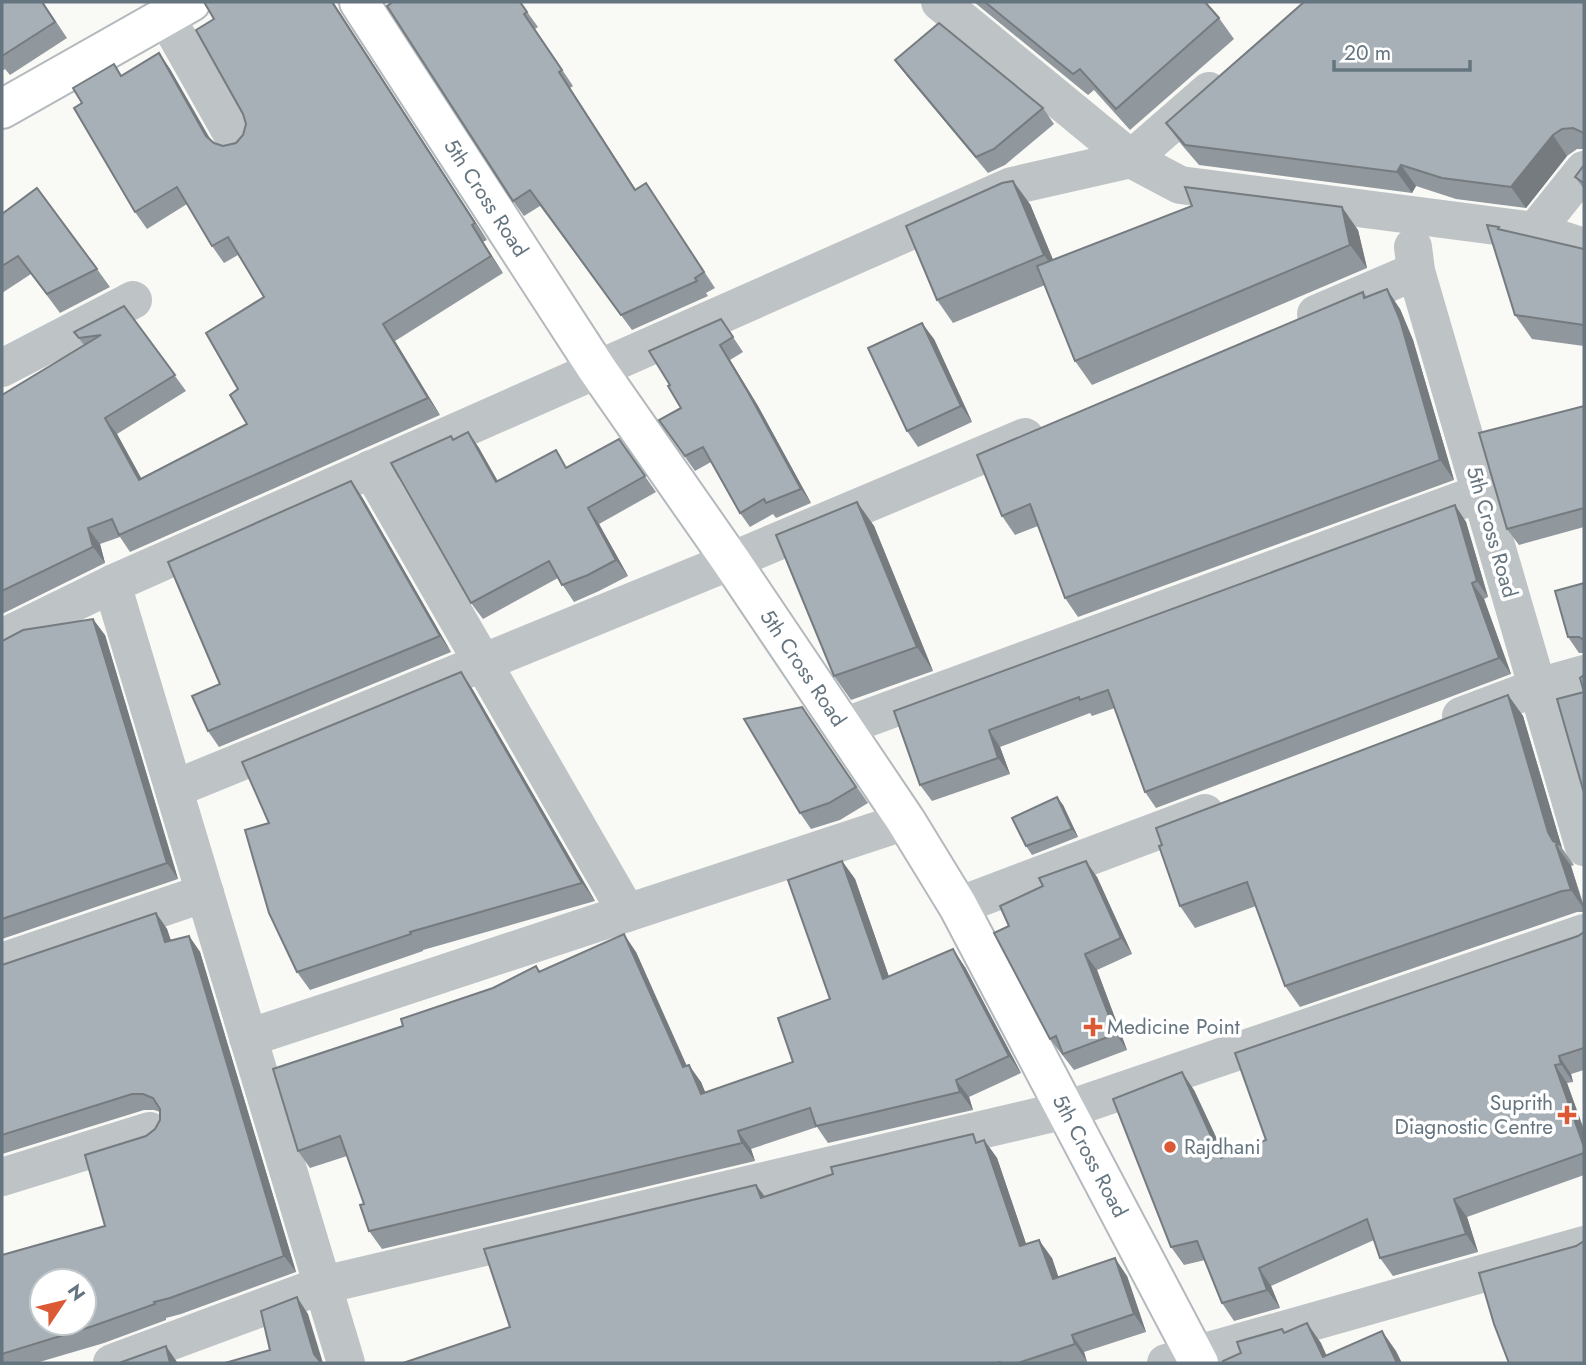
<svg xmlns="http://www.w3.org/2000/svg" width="1586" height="1365" viewBox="0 0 1586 1365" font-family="Jost,sans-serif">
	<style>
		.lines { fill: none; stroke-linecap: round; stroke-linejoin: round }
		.secondary-casing { stroke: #b3b9bd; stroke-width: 42 }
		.street { stroke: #bec3c6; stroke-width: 38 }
		.secondary { stroke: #fff; stroke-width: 38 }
		.wall { fill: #90979d }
		.shaded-wall { fill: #757b7f }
		.building { fill: #a7b0b6; stroke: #757b7f; stroke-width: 2; fill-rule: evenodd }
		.poi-dot { fill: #db5934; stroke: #fff; stroke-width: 2.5 }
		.labels { text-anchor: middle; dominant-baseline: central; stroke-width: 7; stroke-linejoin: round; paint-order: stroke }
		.street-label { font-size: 21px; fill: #657580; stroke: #fff }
		.poi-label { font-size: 21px; fill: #657580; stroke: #fff; text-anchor: start }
	</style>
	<rect width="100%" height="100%" fill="#f9f9f6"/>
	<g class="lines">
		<g class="secondary-casing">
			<g id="secondary">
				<path d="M359,2L597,369L731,561L906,821L958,906L1199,1363"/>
				<path d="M2,109L191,2"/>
			</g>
		</g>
		<g class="street">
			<path d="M940,2L1131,159L1209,91"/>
			<path d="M166,17L236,141"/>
			<path d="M1535,231L1584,170"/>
			<path d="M1413,247L1416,271L1584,847"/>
			<path d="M1316,314L1416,271"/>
			<path d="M2,368L133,300"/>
			<path d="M371,469L627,913"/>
			<path d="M112,584L346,1363"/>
			<path d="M2,638L112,584L1012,186L1131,159L1180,185L1535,231L1584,247"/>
			<path d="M1461,716L1538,687L1584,674"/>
			<path d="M843,727L1481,493"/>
			<path d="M174,789L731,561L1025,437"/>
			<path d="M958,906L1205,813"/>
			<path d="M2,962L205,893"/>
			<path d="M248,1038L906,821"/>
			<path d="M2,1177L150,1131"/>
			<path d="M112,1363L323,1285L1066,1110L1584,933"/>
			<path d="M1166,1363L1584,1245"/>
		</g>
		<use href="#secondary" class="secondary"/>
	</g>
	<g class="wall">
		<path d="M2,2H43L67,38L10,75L5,69L2,71Z"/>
		<path d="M333,2L487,240L483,242L503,273L395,341L440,415L130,552L120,537L100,544L105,563L2,614V395L84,345L74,332L124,306L186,391L117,434L141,478L247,424L238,389L264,297L238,255L224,263L212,246L187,204L147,229L135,212L121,76L159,53L170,69L211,140L214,143L223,146L236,143L243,135Z"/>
		<path d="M520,2L538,27L535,29L573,86L570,88L636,190L646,183L715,288L706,293L708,296L632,330L540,206L524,216L513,201Z"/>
		<path d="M974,2H1207L1206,3L1219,18L1234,39L1130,130L1094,90L1088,95Z"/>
		<path d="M1584,2V149H1577L1567,156L1526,208L1456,199L1416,186L1412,193L1199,165L1181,144L1166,123Z"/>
		<path d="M895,60L1043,108L1054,124L1005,165L988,173L907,76Z"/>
		<path d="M1584,165V189L1575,177Z"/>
		<path d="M1030,204L1053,260L1358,230L1367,268L1092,385L1075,361L1045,285L953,323L937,300Z"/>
		<path d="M2,214L97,269L110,287L60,313L31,274L2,293Z"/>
		<path d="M1501,230L1584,249V346L1532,339L1515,315Z"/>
		<path d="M1363,292L1367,297L1400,309L1413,340L1454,480L1078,617L1065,598L1038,526L1015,535L1002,516Z"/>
		<path d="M721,319L743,352L730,360L758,406L811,503L776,518L773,514L750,527L740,513L711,462L695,471L659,420L681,408L670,385Z"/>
		<path d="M934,339L972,422L918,447L907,431Z"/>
		<path d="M1584,406V527L1519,545L1507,529Z"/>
		<path d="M468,432L479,448L498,481L568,467L619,439L656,492L599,524L628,576L599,591L574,602L558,578L483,619L471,603L454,440Z"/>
		<path d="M362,497L451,652L219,747L208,731L220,684Z"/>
		<path d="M857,502L874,526L933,671L851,700L834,676Z"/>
		<path d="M1455,505L1466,522L1488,597L1484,599L1511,674L1156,808L1145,792L1115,708L1092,716L1090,713L1000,747L1010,774L932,801L920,785L894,711Z"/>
		<path d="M1584,583V653H1579L1568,637Z"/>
		<path d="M105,635L178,879L2,939V641Z"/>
		<path d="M461,672L473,690L595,901L423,950V951L310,990L297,972L269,823Z"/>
		<path d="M1508,695L1523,716L1562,848L1574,865L1571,866L1584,906V912H1577L1300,1007L1285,986L1256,906L1195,928L1180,906Z"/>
		<path d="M802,707L868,803L840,820L811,829L800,813Z"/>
		<path d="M1057,797L1063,805L1078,837L1032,855L1026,846Z"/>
		<path d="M842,861L855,879L889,977L965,967L1021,1073L969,1097L973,1110L828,1143L817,1127L751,1149L755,1161L382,1249L369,1231L364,1204L347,1156L310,1168L298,1151L403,1026L493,988L536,966L540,971L636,952L687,1066L701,1082L705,1092L793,1062L830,999Z"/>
		<path d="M1097,877L1132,954L1097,970L1127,1050L1074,1070L1050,1039L1009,926Z"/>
		<path d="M156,913L167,929L171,940L189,936L200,952L296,1272L181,1314L166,1318V1320L104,1343L36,1363H2V1255L105,1226L146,1136L155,1129L160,1120V1112L154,1110H144L2,1154V965Z"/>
		<path d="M1584,932V1070L1571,1074L1573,1082L1567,1083L1584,1130V1175L1467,1217L1478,1252L1393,1276L1380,1258L1374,1240L1271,1286L1280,1308L1234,1321L1222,1303L1205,1260L1184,1265L1171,1247L1194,1090L1225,1156L1266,1140Z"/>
		<path d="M984,1140L997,1158L1026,1244L1052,1258L1058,1277L1127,1276L1146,1332L1084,1352L1087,1362L1083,1363H403L510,1327L756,1185L765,1197Z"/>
	</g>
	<g class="shaded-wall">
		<path d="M332,2H333L487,240L475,223Z"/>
		<path d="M159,53L170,69L217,152L206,136Z"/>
		<path d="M559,72L570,88L646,206L635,190Z"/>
		<path d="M1553,135L1567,156L1526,208L1511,187Z"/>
		<path d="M1401,165L1416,186L1412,193L1397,172Z"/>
		<path d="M1013,181L1030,204L1061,279L1044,255Z"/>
		<path d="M1342,207L1358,230L1367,268L1350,245Z"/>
		<path d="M472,225L483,242L503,273L491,256Z"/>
		<path d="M1387,289L1400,309L1413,340L1454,480L1440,460Z"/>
		<path d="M922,323L934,339L972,422L961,406Z"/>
		<path d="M383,324L395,341L440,415L428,398Z"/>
		<path d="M720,345L730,360L758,406L811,503L801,489Z"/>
		<path d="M105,418L117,434L151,496L139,480Z"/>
		<path d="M468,432L479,448L507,499L496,482Z"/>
		<path d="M351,481L362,497L451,652L440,636Z"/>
		<path d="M857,502L874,526L933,671L917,647Z"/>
		<path d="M1455,505L1466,522L1488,597L1477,581Z"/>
		<path d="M588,508L599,524L628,576L616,560Z"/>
		<path d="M88,528L100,544L105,563L93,547Z"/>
		<path d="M1472,583L1484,599L1511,674L1499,658Z"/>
		<path d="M93,619L105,635L178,879L167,863Z"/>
		<path d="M461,672L473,690L595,901L582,883Z"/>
		<path d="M1508,695L1523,716L1562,848L1559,844L1556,845L1548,832Z"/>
		<path d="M989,730L1000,747L1010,774L998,758Z"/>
		<path d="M1057,797L1063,805L1078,837L1072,829Z"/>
		<path d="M1556,845L1571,866L1584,909L1571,890Z"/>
		<path d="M842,861L855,879L896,997L883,979Z"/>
		<path d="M1086,861L1097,877L1132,954L1121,938Z"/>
		<path d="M156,913L167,929L176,958L165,942Z"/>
		<path d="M624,934L636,952L695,1085L683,1067Z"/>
		<path d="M189,936L200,952L296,1272L284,1256Z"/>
		<path d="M953,949L965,967L1021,1073L1009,1056Z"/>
		<path d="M1085,954L1097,970L1127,1050L1116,1034Z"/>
		<path d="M1559,1056L1571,1074L1573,1082L1561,1064Z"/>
		<path d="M689,1065L701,1082L713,1111L701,1094Z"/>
		<path d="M1555,1065L1567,1083L1584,1130V1147Z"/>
		<path d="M1182,1072L1194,1090L1234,1176L1221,1158Z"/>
		<path d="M956,1080L969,1097L973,1110L960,1092Z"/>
		<path d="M738,1131L751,1149L755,1161L742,1143Z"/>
		<path d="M984,1140L997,1158L1033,1264L1020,1246Z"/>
		<path d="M756,1185L769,1202L761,1198Z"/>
		<path d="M1454,1199L1467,1217L1478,1252L1466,1234Z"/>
		<path d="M1039,1240L1052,1258L1065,1296L1053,1279Z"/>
		<path d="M1115,1258L1127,1276L1146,1332L1134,1314Z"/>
		<path d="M1259,1268L1271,1286L1280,1308L1267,1290Z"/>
		<path d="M297,1297L308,1314L323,1363H320L314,1354Z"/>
		<path d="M1307,1323L1321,1343L1330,1363L1323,1357Z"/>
		<path d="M1382,1331L1396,1351L1402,1363H1397Z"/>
		<path d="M1072,1335L1084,1352L1087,1362L1075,1344Z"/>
		<path d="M166,1346L177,1362V1363H170Z"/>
	</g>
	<g class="building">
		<path d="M2,2H42L55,22L2,56Z"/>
		<path d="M204,2H332L475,223L472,225L491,256L383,324L428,398L119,535L112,519L88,528L93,547L2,591V395L101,335L79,338L74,332L124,306L175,375L105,418L139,480L247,424L230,395L238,389L206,333L264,297L228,237L212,246L177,187L135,212L74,108L82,103L73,88L114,64L121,76L159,53L206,136L214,143L223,146L236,143L243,135L246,124L243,114L196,30L214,19Z"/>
		<path d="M393,2H520L527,12L524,14L562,70L559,72L635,190L646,183L704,272L695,278L697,281L621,315L530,190L513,201L387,6Z"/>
		<path d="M985,2H1205L1219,18L1116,109L1080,69L1073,74Z"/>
		<path d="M1304,2H1584V134L1582,132L1573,128L1562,129L1553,135L1511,187L1442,178L1401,165L1397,172L1185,145L1166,123Z"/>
		<path d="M939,23L1043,108L994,149L976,157L895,60Z"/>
		<path d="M1584,165V183L1575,177Z"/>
		<path d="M1013,181L1044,255L937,300L906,226L1002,183Z"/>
		<path d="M1185,187L1342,207L1350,245L1075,361L1037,266L1192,206Z"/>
		<path d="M37,188L97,269L47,294L18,256L2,266V214Z"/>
		<path d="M1487,225L1499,227L1498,229L1584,249V325L1515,315Z"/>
		<path d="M1387,289L1400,320L1440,460L1065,598L1030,504L1002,516L977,455L1363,292L1364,298Z"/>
		<path d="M721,319L733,337L720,345L748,392L801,489L766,503L764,499L740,513L703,447L685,456L659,420L681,408L668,386L670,385L649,351Z"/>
		<path d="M922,323L961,406L907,431L868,348Z"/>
		<path d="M1584,406V508L1507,529L1479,433Z"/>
		<path d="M468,432L496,482L556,450L566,468L619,439L645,476L588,508L616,560L588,575L562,585L549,561L471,603L391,463L451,436L453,440Z"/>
		<path d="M351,481L440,636L208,731L192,696L220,684L168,562Z"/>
		<path d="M857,502L917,647L834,676L776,535Z"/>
		<path d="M1455,505L1477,581L1472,583L1499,658L1145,792L1108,690L1080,700L1079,697L989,730L998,758L920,785L894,711Z"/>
		<path d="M1584,583V640L1579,637H1568L1555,591Z"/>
		<path d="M93,619L167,863L2,919V641L23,630Z"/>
		<path d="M461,672L582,883L410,932L411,934L297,972L269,913L245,830L269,823L242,762Z"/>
		<path d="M1584,675V793L1557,699L1584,692L1580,678Z"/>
		<path d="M1508,695L1548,832L1553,841L1559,844L1556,845L1571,890L1562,891L1285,986L1247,882L1180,906L1159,846L1162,845L1156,828Z"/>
		<path d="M802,707L856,787L829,803L800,813L744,719Z"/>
		<path d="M1057,797L1072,829L1026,846L1012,818Z"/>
		<path d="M842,861L883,979L953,949L1009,1056L956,1080L960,1092L816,1126L810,1108L738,1131L742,1143L369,1231L360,1205L364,1204L340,1136L298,1151L273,1069L403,1026L401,1019L493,988L536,966L539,972L624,934L683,1067L689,1065L701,1094L793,1062L778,1018L830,999L788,880Z"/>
		<path d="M1086,861L1121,938L1085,954L1116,1034L1063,1054L1056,1036L1050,1039L994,933L1009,926L1000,906L1043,886L1039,878Z"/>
		<path d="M156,913L165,942L189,936L284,1256L170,1298L154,1302L155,1304L93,1326L2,1354V1255L105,1226L85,1155L146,1136L155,1129L160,1120V1109L153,1098L143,1094H132L2,1135V965ZM42,1281H84V1323H42Z"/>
		<path d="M1584,932V1048L1559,1056L1561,1064L1555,1065L1584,1147V1153L1454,1199L1466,1234L1380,1258L1367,1219L1259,1268L1267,1290L1222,1303L1197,1241L1171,1247L1113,1099L1182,1072L1221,1158L1266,1140L1235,1053L1578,936Z"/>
		<path d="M973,1134L976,1143L984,1140L1020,1246L1039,1240L1053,1279L1115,1258L1134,1314L1072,1335L1075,1344L1018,1363H1001L1000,1362L996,1363H403L510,1327L484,1249L756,1185L761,1198L833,1174L831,1167Z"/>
		<path d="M1584,1241V1363H1509L1494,1324L1479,1273L1576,1246Z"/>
		<path d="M297,1297L314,1354L321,1363H225L270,1350L261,1311Z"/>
		<path d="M1307,1323L1323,1357L1382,1331L1397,1363H1224L1223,1361L1241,1353L1237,1342L1282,1329L1284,1333Z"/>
		<path d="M166,1346L170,1363H119Z"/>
	</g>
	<g class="poi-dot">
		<path d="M1089.5 1016.5h7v7h7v7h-7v7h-7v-7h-7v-7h7z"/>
		<path d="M1563.5 1104.5h7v7h7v7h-7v7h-7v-7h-7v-7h7z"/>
		<circle cx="1170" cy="1147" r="7"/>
	</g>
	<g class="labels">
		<g class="street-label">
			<text transform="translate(486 198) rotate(57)">5th Cross Road</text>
			<text transform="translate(1492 532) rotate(74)">5th Cross Road</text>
			<text transform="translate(803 668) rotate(56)">5th Cross Road</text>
			<text transform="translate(1090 1156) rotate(62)">5th Cross Road</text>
		</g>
		<g class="poi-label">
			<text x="1107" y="1027">Medicine Point</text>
			<text x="1553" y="1103" text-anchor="end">Suprith<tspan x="1553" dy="24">Diagnostic Centre</tspan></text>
			<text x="1184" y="1147">Rajdhani</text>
		</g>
	</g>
	<rect width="1586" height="1365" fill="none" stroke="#657580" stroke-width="7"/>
	<g transform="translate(63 1302) rotate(55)"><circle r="33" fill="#ffffff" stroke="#c1c8cc" stroke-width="2"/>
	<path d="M0-5L12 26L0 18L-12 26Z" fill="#db5934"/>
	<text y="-10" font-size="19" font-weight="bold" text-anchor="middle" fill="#657580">N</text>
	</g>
	<path d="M1334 60v10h136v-10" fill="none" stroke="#657580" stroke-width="3.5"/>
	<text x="1344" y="60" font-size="21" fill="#657580" stroke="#ffffff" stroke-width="5" paint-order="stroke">20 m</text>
</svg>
